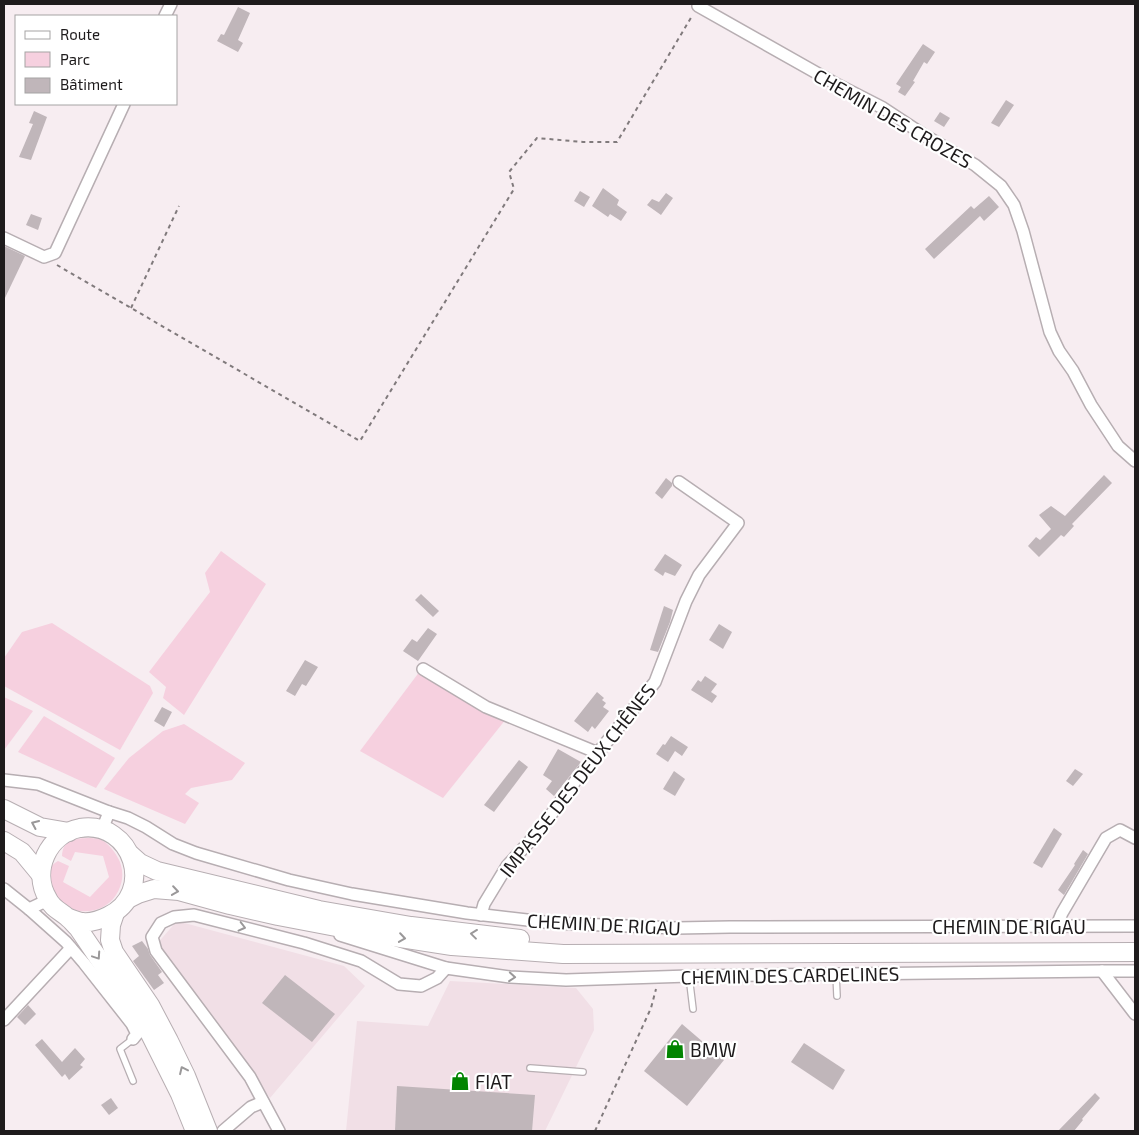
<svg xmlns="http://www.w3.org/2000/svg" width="1139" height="1135" viewBox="0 0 1139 1135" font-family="'Exo 2',sans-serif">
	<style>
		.built { fill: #f1dfe6 }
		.green { fill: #f6d0df }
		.building { fill: #c0b6ba }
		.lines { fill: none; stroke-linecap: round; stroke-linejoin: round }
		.service-casing { stroke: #b7aeb2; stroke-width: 8 }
		.minor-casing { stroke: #b7aeb2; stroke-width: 14 }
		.primary-casing { stroke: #b7aeb2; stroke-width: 20 }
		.path { stroke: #807a7c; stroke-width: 2; stroke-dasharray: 4 4; stroke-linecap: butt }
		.service { stroke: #fff; stroke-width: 5.5 }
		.minor { stroke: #fff; stroke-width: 11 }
		.primary { stroke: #fff; stroke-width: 18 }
		.oneway { stroke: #9a9899 }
		.labels { text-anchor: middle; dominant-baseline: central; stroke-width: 4.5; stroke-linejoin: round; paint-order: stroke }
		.street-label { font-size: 19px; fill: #1e1b1c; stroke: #fff }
		.poi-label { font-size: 19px; fill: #1e1b1c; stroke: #fff; text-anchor: start }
	</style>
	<rect width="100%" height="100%" fill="#f7edf1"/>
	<g class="built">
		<path d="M177,921L344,966L365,986L270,1098L155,946Z"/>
		<path d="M450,981L576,988L593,1009L594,1030L545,1131H346L357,1021L428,1026Z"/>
	</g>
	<g class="green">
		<path d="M221,551L266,584L184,715L163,698L166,687L149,672L210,592L205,573Z"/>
		<path d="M52,623L150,686L153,693L120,750L4,686V658L22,632Z"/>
		<path d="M420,671L506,719L443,798L360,751Z"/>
		<path d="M4,697L33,711L4,750Z"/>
		<path d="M44,716L115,758L96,788L18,752Z"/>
		<path d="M184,724L245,763L232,780L191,788L185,794L199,803L185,824L104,789L129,758L163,731Z"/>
		<path d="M87,838C91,838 96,838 99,839C108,842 116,853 120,862C124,873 123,884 116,895C99,921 57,915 50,884C49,879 47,874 50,869C51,866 54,863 58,861L69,866L63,882L90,897L109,877L103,856L75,852L71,861L62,856C63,839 74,839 87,838Z"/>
	</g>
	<g class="building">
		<path d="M238,7L250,13L238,40L243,43L238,52L217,41L221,34L224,35Z"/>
		<path d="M923,44L935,52L927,64L924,62L913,81L915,82L905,96L898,92L901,87L896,84Z"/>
		<path d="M1006,100L1014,105L999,127L991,123Z"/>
		<path d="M34,111L47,117L31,160L19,157L33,124L29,123Z"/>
		<path d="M940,112L950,118L944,127L934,121Z"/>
		<path d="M603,188L619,200L617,205L627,212L621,221L610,214L608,217L592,206Z"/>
		<path d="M580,191L590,197L584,207L574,201Z"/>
		<path d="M666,193L673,198L661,215L647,205L652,199L659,202Z"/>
		<path d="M989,196L999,207L984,221L980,216L934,259L925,249L971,206L974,209Z"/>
		<path d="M31,214L42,218L38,230L26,225Z"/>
		<path d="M4,246L25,256L4,300Z"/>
		<path d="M1104,475L1112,483L1072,524L1074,526L1064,537L1061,535L1039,557L1028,546L1036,537L1040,540L1051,529L1039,515L1051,506L1065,516Z"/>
		<path d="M666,478L672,483V486L662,499L655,493Z"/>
		<path d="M665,554L682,565L675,576L665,572L663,576L654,570Z"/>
		<path d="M421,594L439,611L433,617L415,600Z"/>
		<path d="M664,606L673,610L670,622L658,652L650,650Z"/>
		<path d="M719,624L732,632L723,649L709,640Z"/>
		<path d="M428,628L437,634L418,661L403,651L412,639L417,642Z"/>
		<path d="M305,660L318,667L306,686L302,684L295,696L286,691Z"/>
		<path d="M705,676L717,684L711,692L717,696L712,703L691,690L698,680L701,682Z"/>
		<path d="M597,692L604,698L602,700L606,703L603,707L609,711L595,729L592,726L588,732L574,721Z"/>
		<path d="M162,707L172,712L164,727L154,721Z"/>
		<path d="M671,736L688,747L682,756L675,751L668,762L656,754L663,744L665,745Z"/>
		<path d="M558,749L581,762L554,796L546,789L552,781L543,775Z"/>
		<path d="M519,760L528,767L494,812L484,805Z"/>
		<path d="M1075,769L1083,774L1073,786L1066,781Z"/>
		<path d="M674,771L685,779L675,796L663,789Z"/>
		<path d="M1054,828L1062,834L1042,868L1033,863Z"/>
		<path d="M1083,850L1088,854L1064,895L1058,890L1075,865L1074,864Z"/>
		<path d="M142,941L148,949L150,955L162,972L158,975L164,983L154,990L133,961L139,956L132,946Z"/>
		<path d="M285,975L335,1014L312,1042L262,1003Z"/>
		<path d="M28,1005L36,1014L25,1025L17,1017Z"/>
		<path d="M682,1024L724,1060L687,1106L644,1071Z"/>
		<path d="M42,1039L62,1062L75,1048L85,1059L80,1065L83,1067L69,1080L65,1074L62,1077L35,1045Z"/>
		<path d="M804,1043L845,1070L833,1090L791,1062Z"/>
		<path d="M397,1086L535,1095L532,1131H395Z"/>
		<path d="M1095,1093L1100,1098L1082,1119L1083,1120L1074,1131H1058Z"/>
		<path d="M111,1098L118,1108L109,1115L101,1105Z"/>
	</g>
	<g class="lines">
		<g class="service-casing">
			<g id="service">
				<path d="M836,974L837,996"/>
				<path d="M689,976L693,1009"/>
				<path d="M133,1039L120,1049L133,1081"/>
				<path d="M530,1068L583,1072"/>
			</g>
		</g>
		<g class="minor-casing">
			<g id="minor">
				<path d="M699,4L698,6L838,85L883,108L924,135L975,165L1001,186L1014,205L1023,231L1050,332L1059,351L1073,371L1091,405L1118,446L1135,461"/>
				<path d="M165,16L171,4"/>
				<path d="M4,238L44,257L55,253L124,104"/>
				<path d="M423,669L486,707L598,753"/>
				<path d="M4,780L38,784L109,812"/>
				<path d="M102,830L109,812L128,818L146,827L173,844L196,853L289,880L352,894L467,913L553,923L677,928L730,927L1135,926"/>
				<path d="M4,889L29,909L48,900"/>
				<path d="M29,909L66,942L84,963L132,1024L137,1034L133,1039"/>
				<path d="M481,915L484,904L507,866L530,841L553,812L576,780L655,682L686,601L699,575L738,523L679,482"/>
				<path d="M1057,925L1062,913L1106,838L1120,830L1135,838"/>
				<path d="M340,935L446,968L510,977L566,980L689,976L1102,971H1135"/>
				<path d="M1102,971L1135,1014"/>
				<path d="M4,1020L71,948"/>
				<path d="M223,1131L251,1107L263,1102"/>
				<path d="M279,1131L250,1077L156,951L152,937L161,923L174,917L194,915L304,943L361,961L399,984L421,986L437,978L446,968"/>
			</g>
		</g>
		<g class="primary-casing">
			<g id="primary">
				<path d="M4,809L40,827L69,832"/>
				<path d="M4,841L22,852L41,875"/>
				<path d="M131,855L140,863L157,871L319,910L411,926L520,939"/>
				<path d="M128,899L138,894L154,889L179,891L230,905L278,916L362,932L452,946L563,954L1135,952"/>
				<path d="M115,913L111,925L110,940L114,952L150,1005L169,1041L186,1076L208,1131"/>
				<path d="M67,917C72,919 77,921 82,922C91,923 100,920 108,916C156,893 133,820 80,828C48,834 31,871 48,899C52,908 60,911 67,917C71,920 74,924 78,928L150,1034L180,1094L195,1131"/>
			</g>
		</g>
		<g class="path">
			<path d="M57,265L360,441L514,189L509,172L537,138L583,142H617L692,16"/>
			<path d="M131,308L179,206"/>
			<path d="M595,1131L651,1008L656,989"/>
		</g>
		<use href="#service" class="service"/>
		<use href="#minor" class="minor"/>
		<use href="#primary" class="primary"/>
	</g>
	<defs><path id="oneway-chevron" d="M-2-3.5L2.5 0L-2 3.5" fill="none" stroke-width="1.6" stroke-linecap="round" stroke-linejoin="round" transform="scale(1.25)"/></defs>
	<g class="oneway">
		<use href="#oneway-chevron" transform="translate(35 824) rotate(-156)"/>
		<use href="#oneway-chevron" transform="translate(175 891) rotate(8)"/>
		<use href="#oneway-chevron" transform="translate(242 927) rotate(14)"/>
		<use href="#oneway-chevron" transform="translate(474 934) rotate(-173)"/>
		<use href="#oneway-chevron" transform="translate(402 938) rotate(8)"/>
		<use href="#oneway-chevron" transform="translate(97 956) rotate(56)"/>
		<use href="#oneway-chevron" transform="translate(512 977) rotate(5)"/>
		<use href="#oneway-chevron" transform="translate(183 1070) rotate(-115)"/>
	</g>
	<defs>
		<g id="shop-bare" transform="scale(1.5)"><path d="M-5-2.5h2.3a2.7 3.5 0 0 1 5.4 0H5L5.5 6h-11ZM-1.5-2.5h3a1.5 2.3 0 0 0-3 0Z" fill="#028401" stroke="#fff" stroke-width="2.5" paint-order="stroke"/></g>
	</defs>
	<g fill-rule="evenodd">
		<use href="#shop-bare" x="675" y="1049"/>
		<use href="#shop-bare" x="460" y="1081"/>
	</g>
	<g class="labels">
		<g class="street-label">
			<text transform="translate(893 118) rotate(30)">CHEMIN DES CROZES</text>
			<text transform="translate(577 780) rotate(-52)">IMPASSE DES DEUX CHÊNES</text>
			<text transform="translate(604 924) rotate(3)">CHEMIN DE RIGAU</text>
			<text x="1009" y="926">CHEMIN DE RIGAU</text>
			<text transform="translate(790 975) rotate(-1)">CHEMIN DES CARDELINES</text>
		</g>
		<g class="poi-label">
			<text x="690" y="1049">BMW</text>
			<text x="475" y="1081">FIAT</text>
		</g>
	</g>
	<rect width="1139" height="1135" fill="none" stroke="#1e1b1c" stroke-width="10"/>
	<rect x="15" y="15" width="162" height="90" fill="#ffffff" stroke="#a5a4a4"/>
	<rect x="25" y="31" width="25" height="8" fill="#ffffff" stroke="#a5a4a4"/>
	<text x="60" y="40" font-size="15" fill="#1e1b1c">Route</text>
	<rect x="25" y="52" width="25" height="15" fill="#f6d0df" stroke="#a5a4a4"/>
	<text x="60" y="65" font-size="15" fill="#1e1b1c">Parc</text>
	<rect x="25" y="78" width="25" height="15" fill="#c0b6ba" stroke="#a5a4a4"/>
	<text x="60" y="90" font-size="15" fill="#1e1b1c">Bâtiment</text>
</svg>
